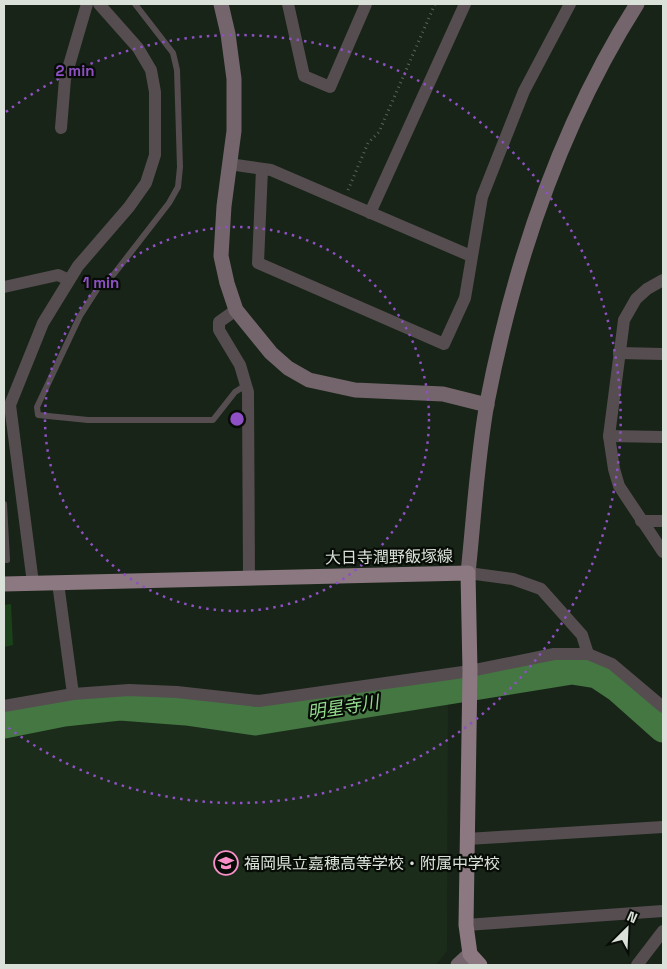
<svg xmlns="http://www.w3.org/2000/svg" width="667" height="969" viewBox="0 0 667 969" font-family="'Space Grotesk','Noto Sans JP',sans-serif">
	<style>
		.built { fill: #1b2c1a }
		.green { fill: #1b411b }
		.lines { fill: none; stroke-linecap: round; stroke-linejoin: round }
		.river { stroke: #447742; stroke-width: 29 }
		.path { stroke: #596458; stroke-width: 3; stroke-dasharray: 1 4; stroke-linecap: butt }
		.lane { stroke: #564d51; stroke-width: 6 }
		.street { stroke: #564d51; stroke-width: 12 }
		.secondary { stroke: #74656c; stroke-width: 15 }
		.primary { stroke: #8b7881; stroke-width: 15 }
		.ring { fill: none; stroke: #8e50c4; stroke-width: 2.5; stroke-dasharray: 2.5 5 }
		.labels { text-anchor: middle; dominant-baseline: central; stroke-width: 4.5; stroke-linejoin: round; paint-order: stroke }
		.street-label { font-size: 16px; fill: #d9e1d8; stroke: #070c06 }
		.poi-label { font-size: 16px; fill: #d9e1d8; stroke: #070c06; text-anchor: start }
		.water-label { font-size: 18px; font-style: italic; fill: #92da8e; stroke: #070c06 }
		.centre { fill: #8e50c4; stroke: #070c06; stroke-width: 2.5 }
		.ring-label { font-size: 15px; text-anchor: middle; font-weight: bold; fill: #8e50c4; stroke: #070c06; stroke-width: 4.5; stroke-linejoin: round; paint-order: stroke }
	</style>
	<rect width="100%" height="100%" fill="#182417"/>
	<path class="built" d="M448,695L447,951L436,965H4V728L119,713L176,715L254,725Z"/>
	<path class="green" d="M11,604L13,645L4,647V605Z"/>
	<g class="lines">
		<path class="river" d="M4,724L64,712L120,706L186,711L255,721L572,670L597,674L618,688L663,728"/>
		<path class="path" d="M348,190L368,143L379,132L435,4"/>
		<g class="lane">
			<path d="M135,4L173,53L177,70L180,167L178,187L169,203L114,274L98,288L80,316L37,407L38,415L88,420H213L235,392L246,385"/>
			<path d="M4,504L7,560H4"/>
		</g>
		<g class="street">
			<path d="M288,4L304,76L330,87L366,4"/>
			<path d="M61,128L65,79L87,4"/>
			<path d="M229,164L271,170L471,256"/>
			<path d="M262,169L258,263L444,344L465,298L482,197L524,91L570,4"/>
			<path d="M370,213L465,4"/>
			<path d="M663,280L647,289L636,299L624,320L609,436L614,469L619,486L663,552"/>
			<path d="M4,287L58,275L69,280"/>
			<path d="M236,310L219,322V330L240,365L248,392L249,577"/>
			<path d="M619,353L663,354"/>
			<path d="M609,436L663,437"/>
			<path d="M641,521H663"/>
			<path d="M468,573L513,579L541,589L582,635L588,654"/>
			<path d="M33,583L10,405L43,323L78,266L129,207L146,183L155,155V92L151,70L138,48L99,4"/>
			<path d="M58,583L73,694"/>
			<path d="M4,706L73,694L129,690L177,692L259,701L470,671L554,654H588L612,664L663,707"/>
			<path d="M467,839L663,827"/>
			<path d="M466,925L663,911"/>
			<path d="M637,965L663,931"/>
		</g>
		<g class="secondary">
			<path d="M221,4L228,34L234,79V131L224,206L221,256L227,283L236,310L271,353L288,368L309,380L355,390L443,394L487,405"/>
			<path d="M468,573C474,517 477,459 487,403C514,263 561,124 637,4"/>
			<path d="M458,965L470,954"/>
		</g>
		<path class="primary" d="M4,584L468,573L470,671L466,925L470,954L480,965"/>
	</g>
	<g class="ring">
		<circle cx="237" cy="419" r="192"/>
		<path d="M6 112A384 384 0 1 1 6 726"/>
	</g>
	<defs>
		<g id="school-ring" transform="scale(1.25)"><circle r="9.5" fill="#070c06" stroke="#f98fc9" stroke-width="1.5"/><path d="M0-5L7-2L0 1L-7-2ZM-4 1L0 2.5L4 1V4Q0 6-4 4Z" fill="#f98fc9"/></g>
	</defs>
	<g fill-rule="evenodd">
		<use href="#school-ring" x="226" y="863"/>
	</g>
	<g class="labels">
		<g class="street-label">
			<text transform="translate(389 557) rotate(-1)">大日寺潤野飯塚線</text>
		</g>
		<g class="poi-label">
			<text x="244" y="863">福岡県立嘉穂高等学校・附属中学校</text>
		</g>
		<g class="water-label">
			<text transform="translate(343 707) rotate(-9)">明星寺川</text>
		</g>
	</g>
	<circle cx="237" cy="419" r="8" class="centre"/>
	<g class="ring-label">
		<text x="75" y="76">2 min</text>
		<text x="101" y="288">1 min</text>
	</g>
	<rect width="667" height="969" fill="none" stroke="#d9e1d8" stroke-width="10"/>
	<g transform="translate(627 929) rotate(24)" stroke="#070c06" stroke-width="4" paint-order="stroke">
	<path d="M0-4L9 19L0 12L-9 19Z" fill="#d9e1d8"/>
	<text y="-8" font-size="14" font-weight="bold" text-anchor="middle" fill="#d9e1d8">N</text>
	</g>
</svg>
